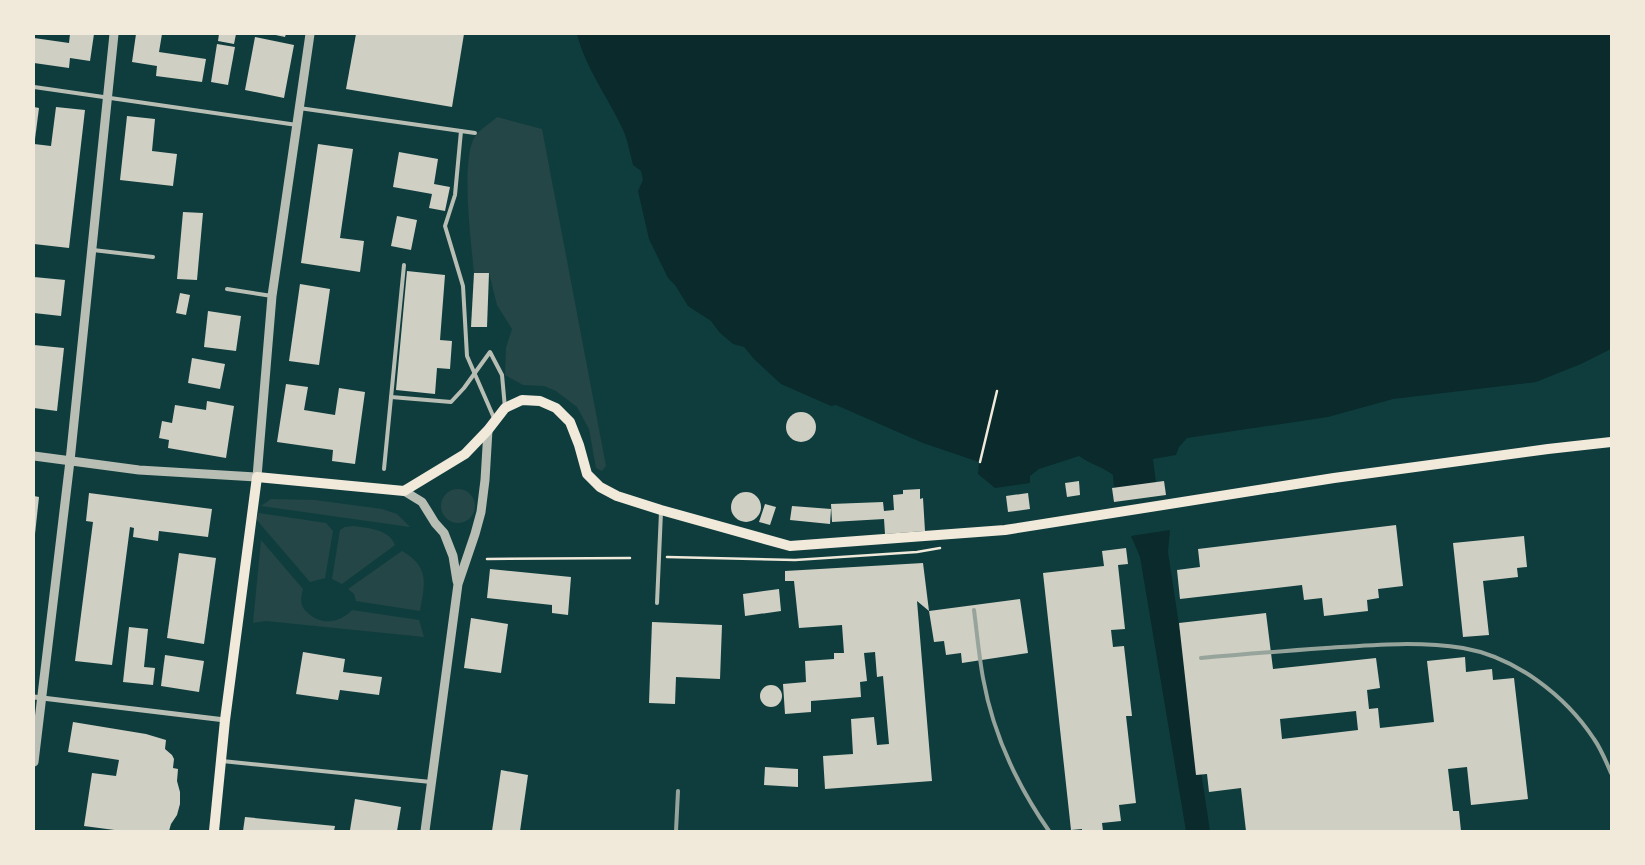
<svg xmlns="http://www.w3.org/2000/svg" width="1645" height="865" viewBox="0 0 1645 865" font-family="'PT Sans',sans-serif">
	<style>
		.green { fill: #244646 }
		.water { fill: #0a2a2b }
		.building { fill: #cfcfc3; fill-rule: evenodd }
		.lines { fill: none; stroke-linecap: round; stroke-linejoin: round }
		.path { stroke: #f1e9da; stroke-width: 2.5 }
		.service { stroke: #b8beb3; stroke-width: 4 }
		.minor { stroke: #b8beb3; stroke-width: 5 }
		.tertiary { stroke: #b8beb3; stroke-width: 9 }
		.secondary { stroke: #f1e9da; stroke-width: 10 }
		.rail { stroke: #97a49c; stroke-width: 4 }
	</style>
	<rect width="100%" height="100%" fill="#0f3d3e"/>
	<g class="green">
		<path d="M497,117L542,129L606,466L602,471L596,468L589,429L577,407L556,391L544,386L523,385L505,375L506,348L512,329L497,305L489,273H474C471,242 461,163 474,138C478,130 491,123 497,117Z"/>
		<circle cx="458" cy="506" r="17"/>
		<path d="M271,499L315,500L382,509L397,514L410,527L261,506Z"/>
		<path d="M259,513L326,523L333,531L325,578L310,582L256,519Z"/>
		<path d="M353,526C368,528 389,529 395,545L342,584L332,579L340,530L345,527Z"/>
		<path d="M261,540L303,589C302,594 300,599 302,605C303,609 306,611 309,614C323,626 341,622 352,610L419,620L424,637L266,621L253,623Z"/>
		<path d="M402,551C430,567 425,584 420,611L356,601L354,594L348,589Z"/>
	</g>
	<g class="water">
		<path d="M577,34H1611V349L1581,364L1536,382L1393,399L1328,417L1187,438L1179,447L1176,455L1153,459L1156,483L1114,488L1113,475C1103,467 1090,464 1079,456L1039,469L1030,476V483L995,488L978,474L979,462L923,443L836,405L831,406L781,384L754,359L744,347L733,344L720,333L711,321L688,306L675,285L668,278L649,239L638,191L643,180L641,171L633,165C630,154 628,142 624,132C609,98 586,70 577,34Z"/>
		<path d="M1170,530L1168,552L1210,831H1186L1140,557L1131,536Z"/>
	</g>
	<g class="building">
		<path d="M70,34H94L90,61L70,58L69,68L34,63V38L69,43Z"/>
		<path d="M136,34H162L159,52L206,59L202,82L156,76L157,66L132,62Z"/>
		<path d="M219,34H236L234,44L218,41Z"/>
		<path d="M271,34H286L285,37Z"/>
		<path d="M356,34H464L452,107L346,89Z"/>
		<path d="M255,37L294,45L284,98L245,90Z"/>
		<path d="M217,44L235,47L228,85L211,82Z"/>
		<path d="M34,107L39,108L35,139H34Z"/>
		<path d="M56,107L85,110L69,248L34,244V144L51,146Z"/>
		<path d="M127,116L155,119L152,151L177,154L173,186L120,180Z"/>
		<path d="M318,144L353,149L340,238L364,241L360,272L301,263Z"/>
		<path d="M399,152L438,159L434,184L450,187L445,211L429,208L432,194L393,187Z"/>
		<path d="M183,212L203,213L197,280L177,279Z"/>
		<path d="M397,216L417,220L411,250L391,246Z"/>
		<path d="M407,271L445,275L440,340L452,341L450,369L437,368L435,394L396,390Z"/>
		<path d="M474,273H489L487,327H471Z"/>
		<path d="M34,277L65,280L61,316L34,313Z"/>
		<path d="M300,284L330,289L319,365L289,361Z"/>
		<path d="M180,293L190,295L186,315L176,313Z"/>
		<path d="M208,311L241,316L236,351L204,347Z"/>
		<path d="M34,345L64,348L57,411L34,408Z"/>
		<path d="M192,358L225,364L220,389L188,383Z"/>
		<path d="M286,384L308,387L304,410L335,415L339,388L365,392L355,464L332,461L333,450L277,442Z"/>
		<path d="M207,401L234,406L226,458L168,448L169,440L159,438L162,421L172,423L175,405L206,410Z"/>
		<circle cx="801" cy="427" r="15"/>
		<path d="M1079,481L1080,495L1067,497L1065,483Z"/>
		<path d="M1164,481L1166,495L1114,502L1112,488Z"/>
		<path d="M920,489V499L923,498L925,531L885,534L884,519L832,522L831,504L883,502L884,511L894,510L893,495L903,494V490Z"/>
		<circle cx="746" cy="507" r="15"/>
		<path d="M89,493L212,509L208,537L159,531L158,541L133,537L134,528L130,527L112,665L75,661L93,522L86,521Z"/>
		<path d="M1028,493L1030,509L1008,512L1006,496Z"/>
		<path d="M34,496L39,497L35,534H34Z"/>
		<path d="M765,504L776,507L770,525L759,522Z"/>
		<path d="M792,506L831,509L830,524L790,520Z"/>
		<path d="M1396,525L1403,586L1378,589L1379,598L1367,600L1368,611L1324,616L1322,598L1304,600L1302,585L1180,599L1177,570L1200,567L1198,549Z"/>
		<path d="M1524,536L1527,567L1517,568L1518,577L1483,581L1489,635L1463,637L1453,543Z"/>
		<path d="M1126,548L1128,564L1118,565L1125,629L1111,630L1113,647L1124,646L1132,716H1126L1136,803L1119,805L1121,821L1102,823L1103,831H1082V829L1071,830L1043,573L1104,566L1102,551Z"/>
		<path d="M179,553L216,558L204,644L167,638Z"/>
		<path d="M923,563L929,611L917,601L932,781L825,789L823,756L853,754L851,719L874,717L877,745L889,744L883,676L877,677L875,652L864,653L867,681L860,682L861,697L811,701V712L785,714L783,684L806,682L805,661L834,659V653H844L842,625L799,628L794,581H785V571Z"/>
		<path d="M490,569L571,577L568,615L552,613V605L487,598Z"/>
		<path d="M779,589L781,611L745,616L743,594Z"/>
		<path d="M1020,599L1028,653L962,663L961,653L946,655L944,641L934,642L929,611Z"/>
		<path d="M1266,613L1273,669L1376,658L1380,688L1367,690L1369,709L1378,708L1380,728L1434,722L1427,661L1465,657L1466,672L1492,669L1493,680L1514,678L1528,799L1471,805L1467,767L1448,769L1453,811H1459L1461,831H1246L1241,788L1209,792L1207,774L1196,775L1179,623ZM1356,711L1358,730L1282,739L1280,719Z"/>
		<path d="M471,618L508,624L501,673L464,668Z"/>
		<path d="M652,622L722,625L720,679L676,677L675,704L649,703Z"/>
		<path d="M129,627L148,629L144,667L155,668L153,685L123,682Z"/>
		<path d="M303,652L345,659L343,672L382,677L379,695L340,690L338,700L296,694Z"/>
		<path d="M165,655L204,661L199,692L161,686Z"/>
		<circle cx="771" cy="696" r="11"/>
		<path d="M73,722L146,734L166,740L165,749L172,755L174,759L173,768L178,769L177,781L180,792V804L177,815L171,824L169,831H122L84,826L92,773L116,776L119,760L68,752Z"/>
		<path d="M765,767L798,769V787L764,785Z"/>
		<path d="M501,770L528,775L520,831H492Z"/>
		<path d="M355,799L401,807L397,831L350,830Z"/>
		<path d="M245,817L335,826L334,831H243Z"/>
	</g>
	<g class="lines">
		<g class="path">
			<path d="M980,462L997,391"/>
			<path d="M667,557L795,560L917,552L940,548"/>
			<path d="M487,559L630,558"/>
		</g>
		<g class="service">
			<path d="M34,87L297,125"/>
			<path d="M299,108L475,133"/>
			<path d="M461,131L455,195L445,226L463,286L467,356L494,418"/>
			<path d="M93,250L153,257"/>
			<path d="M227,289L272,296"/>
			<path d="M391,397L451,402L464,388L490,352L502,375L505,408"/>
			<path d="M384,469L404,265"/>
			<path d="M657,603L661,512"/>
			<path d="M222,761L431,782"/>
		</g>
		<path class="minor" d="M34,697L225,720"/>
		<g class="tertiary">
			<path d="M34,456L139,470L257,477L272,296L310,34"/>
			<path d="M404,491L422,502L435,523L444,533L453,556L457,581"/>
			<path d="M34,762L70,461L114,34"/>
			<path d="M425,831L458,584L475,534L481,512L485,480L488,430"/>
		</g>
		<path class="secondary" d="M214,831L225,720L257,477L404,491L465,454L488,430L505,408L522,400L540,401L556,408L570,422L579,445L587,474L600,487L617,496L661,510L790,546L1005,530L1334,478L1548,449L1611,442"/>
		<g class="rail">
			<path d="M974,610C977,633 979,656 983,678C993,734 1017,785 1049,831"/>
			<path d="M1201,658C1243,654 1284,651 1326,648C1371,645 1418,641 1463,648C1515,657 1565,695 1594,739C1601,749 1606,761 1611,773"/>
			<path d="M676,831L678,791"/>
		</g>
	</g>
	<rect width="1645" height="865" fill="none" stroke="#f1e9da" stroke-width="70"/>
</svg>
